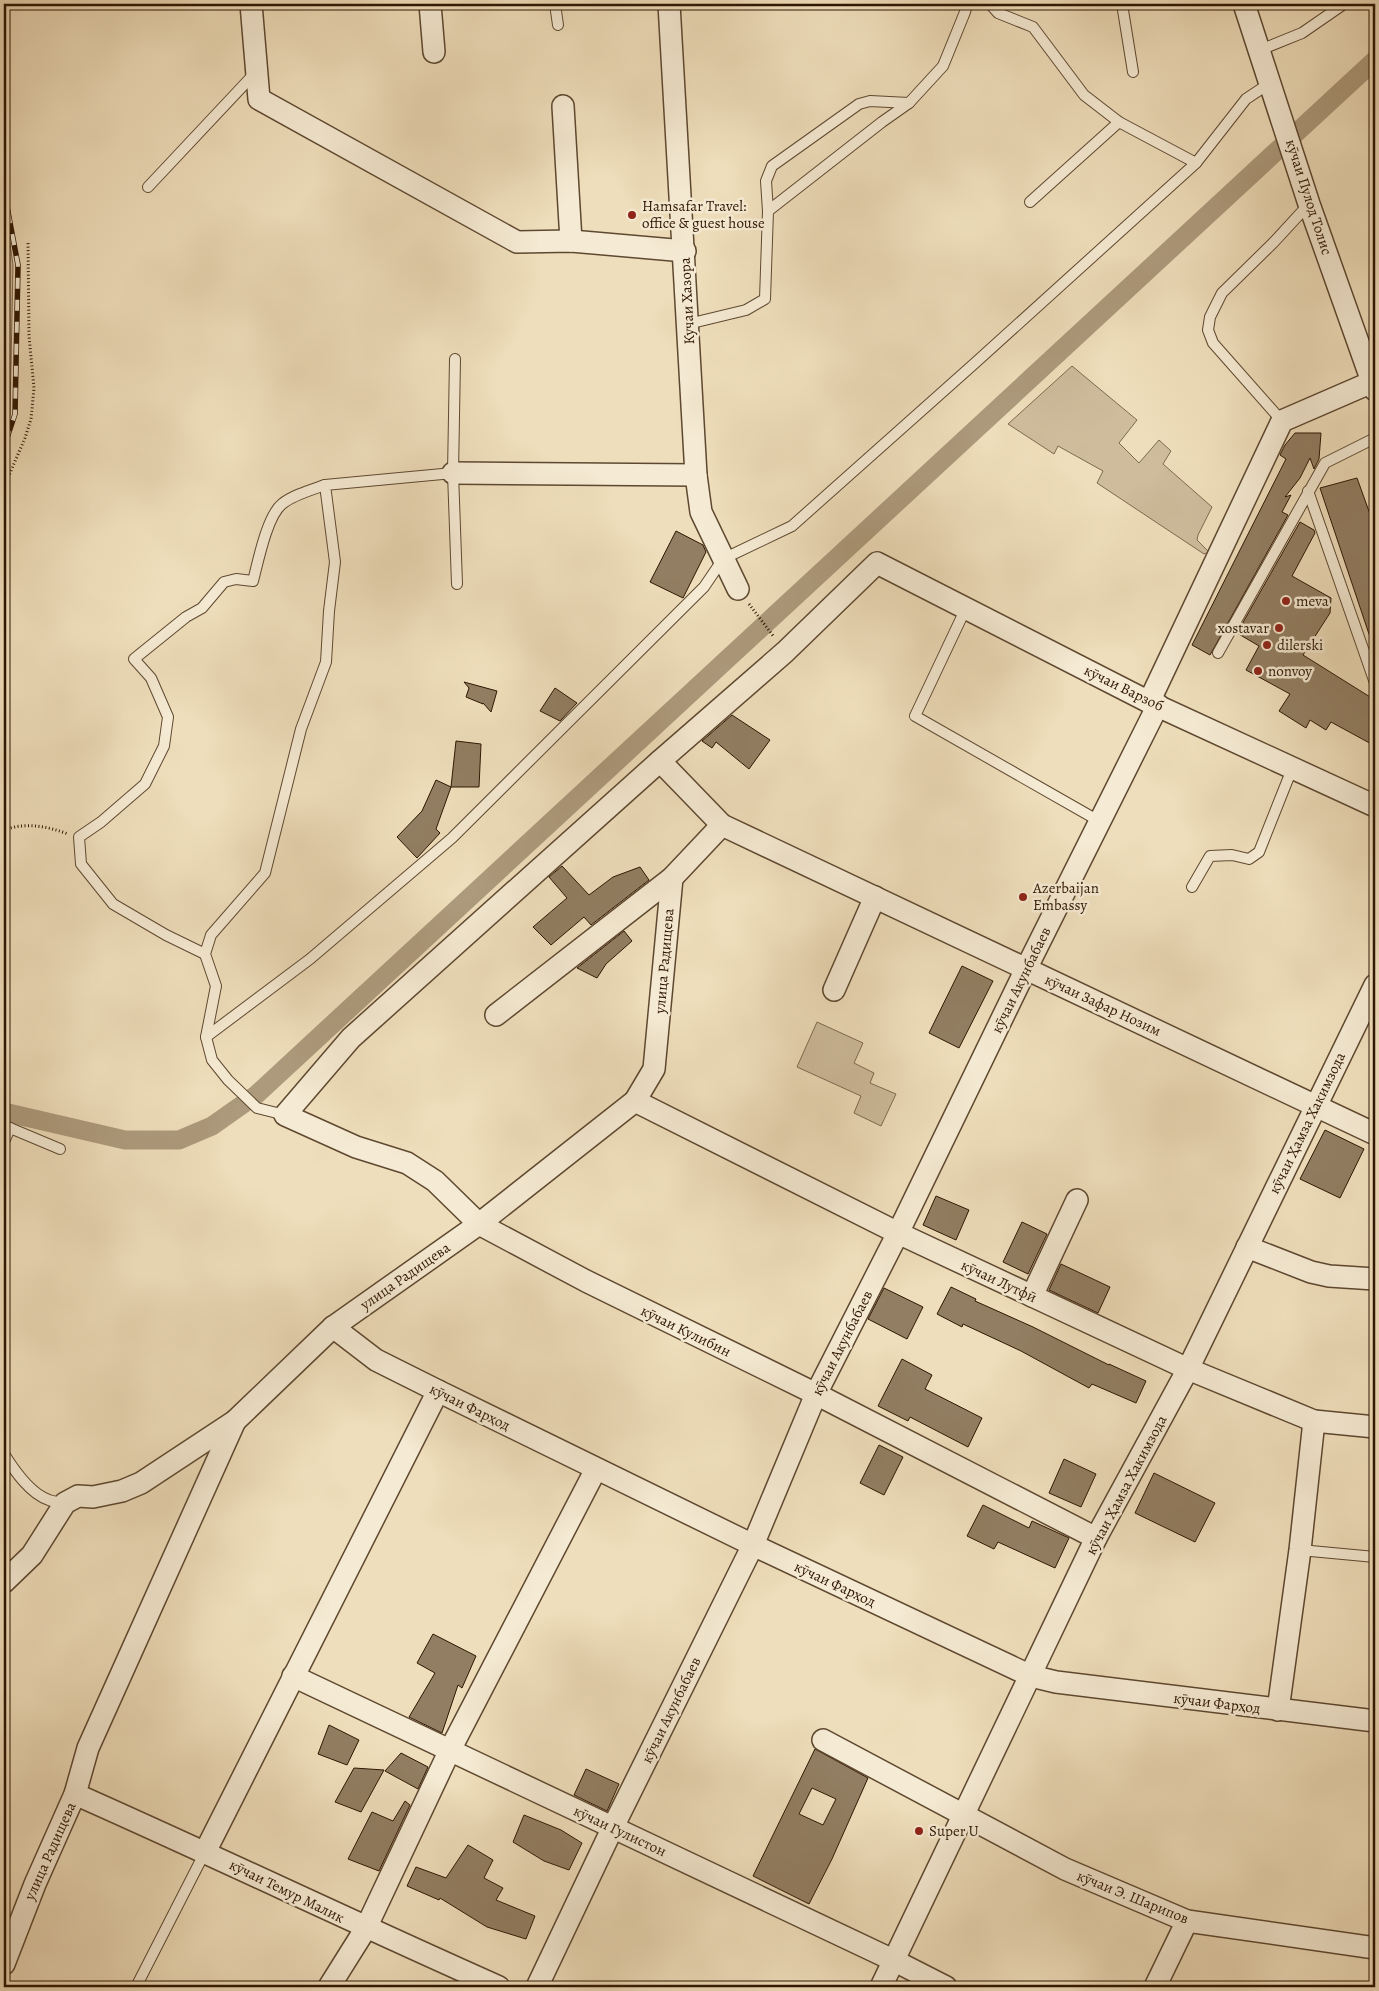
<svg xmlns="http://www.w3.org/2000/svg" width="1379" height="1991" viewBox="0 0 1379 1991" font-family="Alegreya,serif">
	<style>
		.green { fill: #cebc9c; stroke: #7e694f }
		.lines { fill: none; stroke-linecap: round; stroke-linejoin: round }
		.canal { stroke: #ad9a7c; stroke-width: 19 }
		.building { fill: #927e62; stroke: #2e1602; fill-rule: evenodd }
		.lane-casing { stroke: #5e4830; stroke-width: 12 }
		.street-casing { stroke: #5e4830; stroke-width: 24 }
		.path { stroke: #2e1602; stroke-width: 3; stroke-dasharray: 1 2.5; stroke-linecap: butt }
		.lane { stroke: #f5ead3; stroke-width: 10 }
		.street { stroke: #f5ead3; stroke-width: 21 }
		.rail-casing { stroke: #2e1602; stroke-width: 5.5 }
		.rail { stroke: #f5ead3; stroke-width: 4; stroke-dasharray: 11; stroke-linecap: butt }
		.poi-dot { fill: #8f2418; stroke: #f5ead3; stroke-width: 2 }
		.labels { text-anchor: middle; dominant-baseline: central; stroke-width: 5; stroke-linejoin: round; paint-order: stroke }
		.street-label { font-size: 15px; fill: #2e1602; stroke: #f5ead3 }
		.poi-label { font-size: 15px; fill: #2e1602; stroke: #f5ead3; text-anchor: start }
	</style>
	<rect width="100%" height="100%" fill="#efdebb"/>
	<filter id="stains"><feTurbulence type="fractalNoise" baseFrequency=".004" numOctaves="4"/><feColorMatrix values="0 0 0 0 .2 0 0 0 0 .09 0 0 0 0 .02 0 0 0 .5 -.17"/></filter>
	<radialGradient id="worn" r=".72"><stop offset=".6" stop-color="#630" stop-opacity="0"/><stop offset="1" stop-color="#630" stop-opacity=".3"/></radialGradient>
	<g class="green">
		<path d="M4,201L13,265L10,415L4,432Z"/>
		<path d="M1072,366L1137,420L1119,443L1139,463L1159,440L1171,451L1163,464L1212,507L1198,535L1197,540L1209,552L1204,554L1097,483L1103,471L1058,446L1054,454L1008,424Z"/>
		<path d="M817,1022L863,1043L854,1063L874,1073L870,1083L896,1094L881,1126L854,1113L861,1096L797,1067Z"/>
	</g>
	<g class="lines">
		<path class="canal" d="M4,1112L125,1140H179L212,1126L256,1095L1375,60"/>
	</g>
	<g class="building">
		<path d="M1295,433H1321L1319,459L1314,469L1310,458L1300,478L1285,497L1291,495L1282,512L1288,515L1210,655L1192,645L1286,459L1280,455L1285,445Z"/>
		<path d="M1357,478L1375,528V645L1373,646L1320,488Z"/>
		<path d="M1300,522L1314,530L1315,533L1292,576L1331,598L1330,613L1303,655L1375,700V746L1331,722L1326,730L1310,720L1306,728L1279,711L1290,694L1246,670L1259,646L1237,633Z"/>
		<path d="M676,531L703,545L706,552L683,598L650,582Z"/>
		<path d="M464,682L497,691L491,712L483,703V704L466,697L469,688Z"/>
		<path d="M555,688L577,703L560,721L540,711Z"/>
		<path d="M732,715L770,740L749,769L716,742L712,748L702,741Z"/>
		<path d="M456,741L481,744L479,787H451Z"/>
		<path d="M436,780L451,787L436,829L440,833L417,858L397,837L422,811Z"/>
		<path d="M562,866L589,895L613,877L640,867L649,880L591,925L584,917L551,945L533,927L567,898L549,877Z"/>
		<path d="M624,931L632,941L606,964L597,978L577,968Z"/>
		<path d="M962,966L993,981L959,1048L929,1033Z"/>
		<path d="M1325,1130L1364,1149L1340,1198L1300,1179Z"/>
		<path d="M936,1196L969,1210L956,1240L923,1225Z"/>
		<path d="M1022,1222L1047,1234L1028,1274L1003,1262Z"/>
		<path d="M1061,1264L1110,1287L1098,1313L1049,1290Z"/>
		<path d="M951,1287L976,1299L975,1301L1033,1327L1109,1365V1364L1146,1381L1136,1403L1092,1384L1089,1388L1021,1351L963,1324L962,1327L937,1314Z"/>
		<path d="M884,1288L923,1307L907,1339L868,1319Z"/>
		<path d="M902,1359L932,1375L925,1389L982,1418L968,1447L910,1417L908,1421L878,1406Z"/>
		<path d="M879,1445L903,1457L884,1495L860,1483Z"/>
		<path d="M1064,1459L1096,1474L1081,1507L1049,1493Z"/>
		<path d="M1154,1473L1215,1503L1195,1542L1135,1513Z"/>
		<path d="M983,1505L1029,1528L1032,1521L1069,1538L1055,1568L998,1542L994,1549L967,1536Z"/>
		<path d="M433,1634L476,1656L462,1688L458,1685L442,1733L409,1717L435,1673L417,1663Z"/>
		<path d="M329,1725L359,1740L347,1765L318,1754Z"/>
		<path d="M815,1749L868,1778L832,1859L809,1904L753,1876ZM812,1788L836,1799L823,1825L799,1814Z"/>
		<path d="M401,1753L428,1767L418,1789L385,1771Z"/>
		<path d="M354,1768L384,1770L361,1812L335,1802Z"/>
		<path d="M586,1769L619,1784L607,1811L574,1795Z"/>
		<path d="M405,1801L410,1805L379,1871L348,1859L372,1812L393,1821Z"/>
		<path d="M524,1815L561,1830L582,1843L569,1870L544,1861L513,1842Z"/>
		<path d="M468,1845L493,1860L484,1878L503,1888L496,1900L535,1916L526,1939L487,1927L440,1898L439,1900L407,1886L416,1867L446,1878Z"/>
	</g>
	<g class="lines">
		<g class="lane-casing">
			<g id="lane">
				<path d="M555,4L558,25"/>
				<path d="M990,4L998,13L1033,27L1084,95L1119,122L1196,163"/>
				<path d="M1122,4L1133,72"/>
				<path d="M1260,50L1302,33L1344,4"/>
				<path d="M148,187L255,73"/>
				<path d="M1030,202L1119,122"/>
				<path d="M768,211L766,181L772,166L859,104L870,101L909,103"/>
				<path d="M688,324L746,310L765,299L768,211L882,122L909,103L943,66L965,12L967,4"/>
				<path d="M1282,421L1213,343L1208,330L1210,317L1222,293L1273,243L1309,204"/>
				<path d="M453,473L457,584"/>
				<path d="M1308,491L1375,683"/>
				<path d="M966,608L915,716L1099,821"/>
				<path d="M1218,653L1325,463L1375,438"/>
				<path d="M1192,887L1210,856L1232,855L1249,859L1259,852L1292,769"/>
				<path d="M205,954L166,935L113,904L81,864L79,837L101,822L145,784L164,746L168,717L151,678L134,659L186,617L202,608L224,582L236,579L253,581C258,562 267,516 282,504C293,495 311,490 325,485"/>
				<path d="M206,1037L310,959L452,838L704,587L723,559L792,526L975,363L1196,163L1246,99L1270,83"/>
				<path d="M285,1115L257,1108L228,1080L212,1060L206,1037L216,986L205,954L211,935L265,873L301,729L326,662L329,611L335,562L325,485L453,473L455,359"/>
				<path d="M4,1127L10,1128L4,1142"/>
				<path d="M10,1128L60,1149"/>
				<path d="M4,1454C14,1470 30,1494 49,1500C54,1502 60,1502 65,1503"/>
				<path d="M1300,1550L1375,1557"/>
				<path d="M136,1987L205,1852"/>
			</g>
		</g>
		<g class="street-casing">
			<g id="street">
				<path d="M251,4L259,99L517,242L571,241L685,251"/>
				<path d="M430,4L434,52"/>
				<path d="M669,4L696,475L701,512L738,589"/>
				<path d="M1244,4L1309,204L1375,390"/>
				<path d="M563,106L571,241"/>
				<path d="M453,473L696,475"/>
				<path d="M1149,702L1282,421L1372,382"/>
				<path d="M660,761L722,825L1375,1134"/>
				<path d="M834,990L875,897"/>
				<path d="M496,1015L672,878L722,825"/>
				<path d="M635,1101L898,1233L1188,1369L1314,1421L1375,1427"/>
				<path d="M1247,1247L1311,1272L1329,1276L1375,1279"/>
				<path d="M1032,1296L1077,1200"/>
				<path d="M333,1327L376,1360L438,1391L753,1545L1031,1676L1056,1682L1375,1721"/>
				<path d="M1096,1538L816,1394L586,1281L479,1224L435,1181L407,1163L356,1147L285,1115L351,1038L660,761L785,652L877,563L1149,702L1375,806"/>
				<path d="M4,1582L32,1555L65,1503L78,1496L93,1497L122,1491L141,1483L235,1421L333,1327L479,1224L635,1101L654,1069L672,878"/>
				<path d="M293,1676L895,1961L946,1987"/>
				<path d="M1278,1710L1300,1550L1314,1421"/>
				<path d="M823,1740L1065,1869L1187,1921L1375,1948"/>
				<path d="M75,1794C217,1857 357,1924 499,1987"/>
				<path d="M205,1852L438,1391"/>
				<path d="M4,1964L35,1884L75,1794L88,1748L235,1421"/>
				<path d="M329,1987L366,1928L449,1752L596,1469"/>
				<path d="M537,1987L613,1827L753,1545L816,1394L898,1233L1026,969L1158,705"/>
				<path d="M881,1987L1096,1538L1188,1369L1375,985"/>
				<path d="M1155,1987L1187,1921"/>
			</g>
		</g>
		<g class="path">
			<path d="M4,487L25,438L31,419L34,388L29,336L28,243"/>
			<path d="M749,604L774,637"/>
			<path d="M4,830C26,822 46,826 68,834"/>
		</g>
		<use href="#lane" class="lane"/>
		<use href="#street" class="street"/>
		<g class="rail-casing">
			<path id="rail" d="M4,191L18,265L15,414L4,447"/>
		</g>
		<use href="#rail" class="rail"/>
	</g>
	<g class="poi-dot">
		<circle cx="632" cy="215" r="5"/>
		<circle cx="1286" cy="601" r="5"/>
		<circle cx="1279" cy="628" r="5"/>
		<circle cx="1267" cy="645" r="5"/>
		<circle cx="1258" cy="671" r="5"/>
		<circle cx="1023" cy="897" r="5"/>
		<circle cx="919" cy="1831" r="5"/>
	</g>
	<g class="labels">
		<g class="street-label">
			<text transform="translate(1309 197) rotate(72)">кӯчаи Пулод Толис</text>
			<text transform="translate(687 301) rotate(-93)">Кучаи Хазора</text>
			<text transform="translate(1124 688) rotate(26)">кӯчаи Варзоб</text>
			<text transform="translate(664 961) rotate(-85)">улица Радищева</text>
			<text transform="translate(1021 980) rotate(-64)">кӯчаи Акунбабаев</text>
			<text transform="translate(1103 1005) rotate(25)">кӯчаи Зафар Нозим</text>
			<text transform="translate(1307 1123) rotate(-64)">кӯчаи Ҳамза Хакимзода</text>
			<text transform="translate(405 1276) rotate(-35)">улица Радищева</text>
			<text transform="translate(999 1281) rotate(25)">кӯчаи Лутфӣ</text>
			<text transform="translate(686 1331) rotate(26)">кӯчаи Кулибин</text>
			<text transform="translate(842 1343) rotate(-63)">кӯчаи Акунбабаев</text>
			<text transform="translate(470 1407) rotate(26)">кӯчаи Фарҳод</text>
			<text transform="translate(1126 1485) rotate(-62)">кӯчаи Ҳамза Хакимзода</text>
			<text transform="translate(835 1584) rotate(25)">кӯчаи Фарҳод</text>
			<text transform="translate(1217 1703) rotate(7)">кӯчаи Фарҳод</text>
			<text transform="translate(671 1710) rotate(-64)">кӯчаи Акунбабаев</text>
			<text transform="translate(620 1831) rotate(25)">кӯчаи Гулистон</text>
			<text transform="translate(50 1851) rotate(-66)">улица Радищева</text>
			<text transform="translate(287 1891) rotate(26)">кӯчаи Темур Малик</text>
			<text transform="translate(1133 1897) rotate(22)">кӯчаи Э. Шарипов</text>
		</g>
		<g class="poi-label">
			<text x="642" y="206">Hamsafar Travel:<tspan x="642" dy="17">office &amp; guest house</tspan></text>
			<text x="1296" y="601">meva</text>
			<text x="1269" y="628" text-anchor="end">xostavar</text>
			<text x="1277" y="645">dilerski</text>
			<text x="1268" y="671">nonvoy</text>
			<text x="1033" y="888">Azerbaijan<tspan x="1033" dy="17">Embassy</tspan></text>
			<text x="929" y="1831">Super U</text>
		</g>
	</g>
	<rect width="1379" height="1991" fill="none" stroke="#efdebb" stroke-width="20"/>
	<rect x="5" y="5" width="1369" height="1981" fill="none" stroke="#2e1602" stroke-width="2.5"/>
	<rect x="10" y="10" width="1359" height="1971" fill="none" stroke="#2e1602"/>
	<rect width="100%" height="100%" filter="url(#stains)"/>
	<rect width="100%" height="100%" fill="url(#worn)"/>
</svg>
